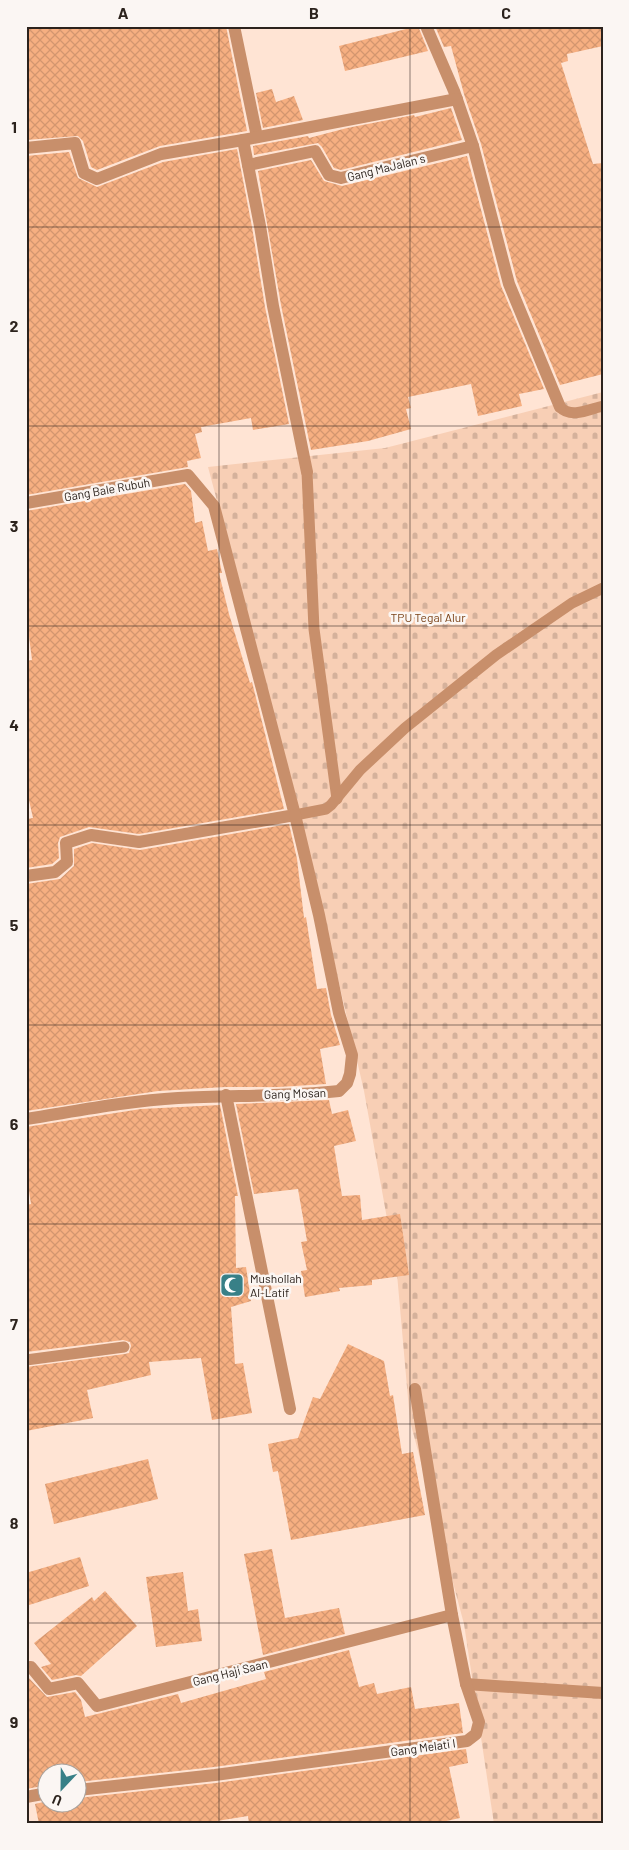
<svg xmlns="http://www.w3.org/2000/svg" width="629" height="1850" viewBox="0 0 629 1850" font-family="Barlow,sans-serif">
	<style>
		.cemetery { fill: url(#cemetery-stones) }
		.building { fill: url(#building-cross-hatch) }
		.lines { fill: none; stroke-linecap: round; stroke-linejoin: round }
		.service { stroke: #c88f6b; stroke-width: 11 }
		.minor { stroke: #c88f6b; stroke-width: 12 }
		.grid { fill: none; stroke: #2c231d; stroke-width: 1; stroke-opacity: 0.55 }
		.labels { text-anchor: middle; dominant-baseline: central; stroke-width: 5; stroke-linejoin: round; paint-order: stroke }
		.street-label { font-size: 12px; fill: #2c231d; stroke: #fbf6f3 }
		.park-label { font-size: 12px; fill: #7c4419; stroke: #fbf6f3 }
		.poi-label { font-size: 12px; fill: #2c231d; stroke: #fbf6f3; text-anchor: start }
		.neatline { fill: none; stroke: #2c231d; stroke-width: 2 }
		.grid-label { font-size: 16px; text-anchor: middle; font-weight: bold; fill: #2c231d }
	</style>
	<defs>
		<pattern id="cemetery-stones" width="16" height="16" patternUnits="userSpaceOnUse" patternTransform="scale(1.25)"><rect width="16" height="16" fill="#f8cfb5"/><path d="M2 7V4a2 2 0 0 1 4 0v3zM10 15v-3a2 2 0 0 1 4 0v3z" fill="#d5b19b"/></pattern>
		<pattern id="building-cross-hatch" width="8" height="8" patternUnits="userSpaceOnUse" patternTransform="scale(1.25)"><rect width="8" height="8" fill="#f6af81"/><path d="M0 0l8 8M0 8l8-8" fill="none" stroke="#d3966f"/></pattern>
	</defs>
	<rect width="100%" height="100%" fill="#ffe4d4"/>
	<path class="cemetery" d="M603,392V1824H494L464,1624L410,1421L397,1274L364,1091L296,797L208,467L385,448Z"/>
	<g class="building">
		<path d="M26,26H226L247,131L160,146L97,170L91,167L83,141L78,136L26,140Z"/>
		<path d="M418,26L428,51L345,71L339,46Z"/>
		<path d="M435,26H603V46L567,54L568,61L561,63L593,164L603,163V374L560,385L517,281L481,144L464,94L451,46L444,47Z"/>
		<path d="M272,89L276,102L294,96L303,120L263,128L256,93Z"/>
		<path d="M451,108L462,140L341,170L334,168L322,147L318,143L254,155L253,146L308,136L309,138L347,128L414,115L415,117Z"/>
		<path d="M237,149L252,227L265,307L289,424L253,430L251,418L201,427L202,432L195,434L201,458L187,461L188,467L26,495V156L69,152L78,178L97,187L163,162Z"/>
		<path d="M467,156L501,286L544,389L519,394L522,406L478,416L471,384L408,397L411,408L406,409L411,429L368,441L311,450L281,305L258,171L311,160L324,181L342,186Z"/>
		<path d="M185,484L191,491L195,523L202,521L208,551L217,549L222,573H219L229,614L250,683L252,682L284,809L139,834L89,827L60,837L58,843L59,858L52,864L26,868V846H28L27,819L33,818L26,787V661L32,660L26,613V511Z"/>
		<path d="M289,824L297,859L304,918L306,917L317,989L326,988L331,1015L340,1045L320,1049L326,1084L278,1087H225L158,1091L26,1111V884L60,879L74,866V849L92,843L140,850Z"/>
		<path d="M329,1100L332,1114L348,1110L356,1141L334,1146L342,1196L360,1195L362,1220L400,1214L409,1275L372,1280V1285L339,1288L340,1291L305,1297L301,1271L307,1270L301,1242L307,1241L298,1189L254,1194L236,1104Z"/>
		<path d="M220,1105L238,1196H235L236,1268L246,1267L251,1301L231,1307L235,1364L243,1363L252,1413L212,1420L201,1358L149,1362L151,1375L87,1390L93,1418L26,1431V1367L125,1354L129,1353L131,1346L130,1342L123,1340L26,1352V1205L31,1204L26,1172V1127L141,1109Z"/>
		<path d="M348,1344L384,1361L390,1396L393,1395L402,1454L413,1452L425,1515L291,1540L278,1471L273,1472L268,1444L298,1438L313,1397L320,1399Z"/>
		<path d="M148,1459L158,1499L54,1524L45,1484Z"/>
		<path d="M272,1549L285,1618L339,1608L345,1634L263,1655L244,1554Z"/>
		<path d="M80,1557L89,1586L26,1606V1573Z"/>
		<path d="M183,1572L188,1611L198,1609L202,1641L156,1647L146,1577Z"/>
		<path d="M105,1591L137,1626L81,1676L76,1675L52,1680L41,1667L51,1664L34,1643L92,1597L94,1601Z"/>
		<path d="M349,1650L359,1687L374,1683L377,1694L411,1687L415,1709L459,1703L463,1733L214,1767L78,1782V1772H48V1785L26,1789V1675L47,1697L75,1692L81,1700L85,1717L178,1694L181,1703L266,1679L264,1672Z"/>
		<path d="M466,1749L468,1763L449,1767L460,1818L433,1824H249L248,1816L198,1824H39L35,1804L48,1801L78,1802V1798L216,1783Z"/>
	</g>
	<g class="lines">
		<g class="service">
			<path d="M560,407C571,419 590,409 603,406"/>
			<path d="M307,472L314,629L337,799"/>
			<path d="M295,815L326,809L331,805L360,770L405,728L496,655L572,603L603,588"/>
			<path d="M26,1360L124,1347"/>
		</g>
		<g class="minor">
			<path d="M234,26L257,137"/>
			<path d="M426,26L454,91L473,146L509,284L560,407"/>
			<path d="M243,140L457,99"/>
			<path d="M26,148L75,143L84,173L97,179L161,154L243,140L248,165L315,151L329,175L341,178L473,146"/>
			<path d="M248,165L260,226L273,306L307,472"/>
			<path d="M26,503L188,475L214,506L295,815L139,842L91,835L66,843L67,862L55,872L26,876"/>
			<path d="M226,1095L290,1409"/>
			<path d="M26,1119C77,1111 127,1101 178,1098C232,1095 285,1097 339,1091L347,1083L350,1074L352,1055L339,1013L319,915L295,815"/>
			<path d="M26,1667H31L49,1689L78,1683L97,1706L452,1615"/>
			<path d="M466,1684L603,1693"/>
			<path d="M78,1790L215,1775L467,1741L476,1734L479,1722L466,1684L452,1615L415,1389"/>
			<path d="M26,1797L48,1793"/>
		</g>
	</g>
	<path class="grid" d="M219,26V1824M410,26V1824M26,227H603M26,426H603M26,626H603M26,825H603M26,1025H603M26,1224H603M26,1424H603M26,1623H603"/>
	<defs>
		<g id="mosque-square" transform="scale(1.25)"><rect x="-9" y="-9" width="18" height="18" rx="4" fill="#388087" stroke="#fbf6f3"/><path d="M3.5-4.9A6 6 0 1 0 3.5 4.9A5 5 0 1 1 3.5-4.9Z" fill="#fff"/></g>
	</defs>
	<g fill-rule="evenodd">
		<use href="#mosque-square" x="232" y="1285"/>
	</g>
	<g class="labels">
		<g class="street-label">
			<text transform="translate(386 167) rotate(-14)">Gang MaJalan s</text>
			<text transform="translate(107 489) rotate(-10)">Gang Bale Rubuh</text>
			<text transform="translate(295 1093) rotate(-2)">Gang Mosan</text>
			<text transform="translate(230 1672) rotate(-14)">Gang Haji Saan</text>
			<text transform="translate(423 1747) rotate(-8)">Gang Melati I</text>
		</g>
		<g class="park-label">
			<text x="428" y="617">TPU Tegal Alur</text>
		</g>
		<g class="poi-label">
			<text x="250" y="1278">Mushollah<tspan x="250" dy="14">Al-Latif</tspan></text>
		</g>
	</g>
	<rect width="629" height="1850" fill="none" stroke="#fbf6f3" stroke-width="55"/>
	<g transform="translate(62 1788) rotate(202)"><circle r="24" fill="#fbf6f3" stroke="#a8a29d"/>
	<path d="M0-4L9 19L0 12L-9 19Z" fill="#388087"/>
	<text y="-8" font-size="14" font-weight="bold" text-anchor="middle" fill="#2c231d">U</text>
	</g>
	<rect x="28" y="28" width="574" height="1794" class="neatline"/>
	<g class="grid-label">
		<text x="123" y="19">A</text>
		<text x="314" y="19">B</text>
		<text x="506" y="19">C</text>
		<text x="14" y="133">1</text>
		<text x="14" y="332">2</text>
		<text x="14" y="532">3</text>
		<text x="14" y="731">4</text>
		<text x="14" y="931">5</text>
		<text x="14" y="1130">6</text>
		<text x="14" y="1330">7</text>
		<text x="14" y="1529">8</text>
		<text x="14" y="1728">9</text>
	</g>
</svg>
